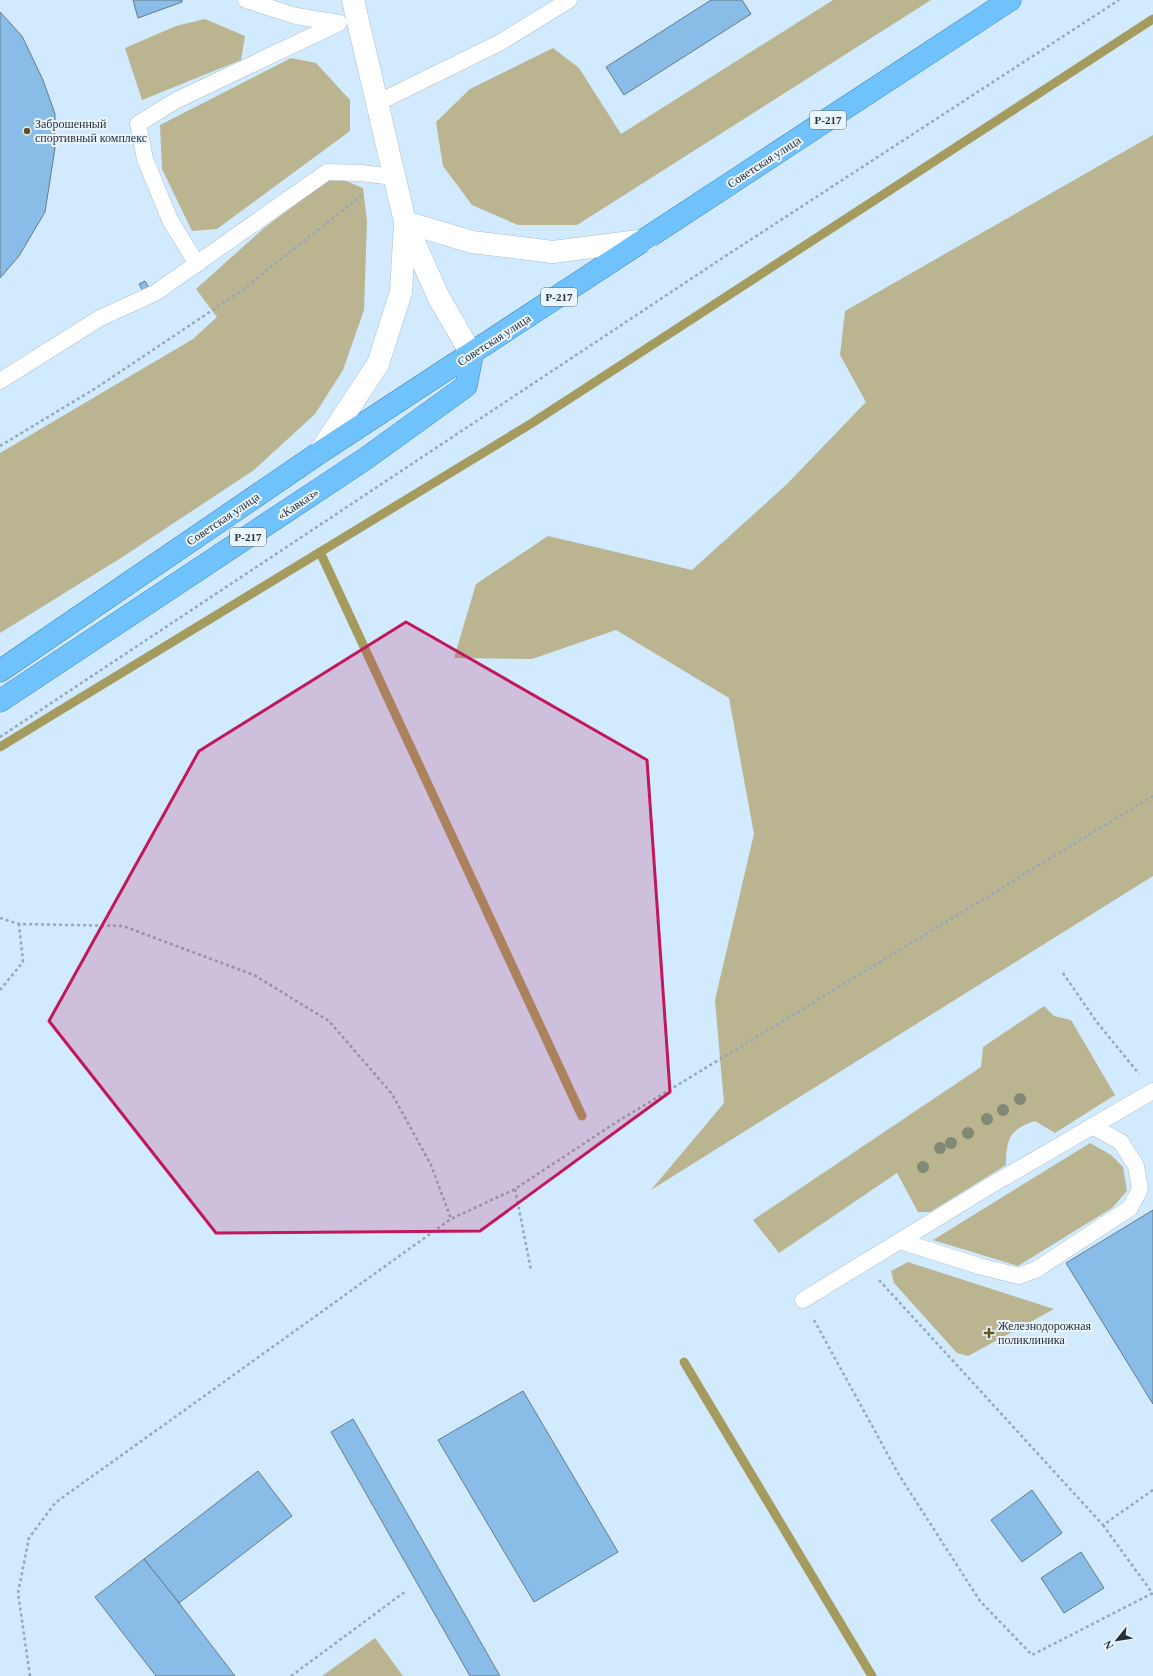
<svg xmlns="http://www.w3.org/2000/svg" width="1153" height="1676" viewBox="0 0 1153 1676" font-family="Georgia,serif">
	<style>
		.green { fill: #bbb490 }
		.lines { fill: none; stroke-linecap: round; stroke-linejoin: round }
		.stream { stroke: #a69b5f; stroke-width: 9 }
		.building { fill: #89bde7; stroke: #657a8c }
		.service-casing { stroke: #a9c0d3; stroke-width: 17 }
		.minor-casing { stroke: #a9c0d3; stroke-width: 23 }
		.tertiary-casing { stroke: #a9c0d3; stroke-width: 23 }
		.trunk-casing { stroke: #3f85b7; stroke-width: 23 }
		.path { stroke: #95a8b7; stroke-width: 2.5; stroke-dasharray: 3 3; stroke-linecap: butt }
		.service { stroke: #fff; stroke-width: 16 }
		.minor { stroke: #fff; stroke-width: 22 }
		.tertiary { stroke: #fff; stroke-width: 22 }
		.trunk { stroke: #70c2fc; stroke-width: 22 }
		.tree { fill: #818874 }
		.marked { fill: #c2185b; fill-opacity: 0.2; stroke: #c2185b; stroke-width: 3; stroke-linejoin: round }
		.poi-dot { fill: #605622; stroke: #ebf5fd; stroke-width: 1.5 }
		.labels { text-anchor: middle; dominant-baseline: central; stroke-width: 4; stroke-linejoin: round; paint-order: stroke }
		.shield { fill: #ebf5fd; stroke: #626b73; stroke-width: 1 }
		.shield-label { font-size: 11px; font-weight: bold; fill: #273038 }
		.poi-label { font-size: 12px; fill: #273038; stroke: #ebf5fd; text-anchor: start }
		.street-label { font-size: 12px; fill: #273038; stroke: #ebf5fd }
	</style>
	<rect width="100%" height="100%" fill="#d1eafd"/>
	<g class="green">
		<path d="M833,0H931L577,225H518L472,205L443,166L436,122L470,89L553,48L579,68L621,134Z"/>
		<path d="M205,19L245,36L241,60L142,100L125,48L176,26Z"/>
		<path d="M291,58L316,63L350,100V131L217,229L192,231L162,169L160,125Z"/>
		<path d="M1153,135V876L651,1190L724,1103L715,1000L754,834L729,698L616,630L532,659L454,658L476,584L548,536L692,570L786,485L866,402L840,355L845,311Z"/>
		<path d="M334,176L363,188L367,221L364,310L343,370L315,414L254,470L124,556L0,633V453L193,339L217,317L196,289L264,228Z"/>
		<path d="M1044,1006L1054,1016L1071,1020L1115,1095L1055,1133L1035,1121C1009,1129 1006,1140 1006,1165L930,1212H918L897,1173L779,1253L753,1220L981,1067L983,1047Z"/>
		<path d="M1090,1143L1111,1155L1123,1167L1127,1191L1112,1208L1018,1266L933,1240Z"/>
		<path d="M908,1262L1054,1309L968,1356L957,1353L894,1283L891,1271Z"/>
		<path d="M375,1638L403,1676H322Z"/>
	</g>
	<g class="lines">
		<g class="stream">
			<path d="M320,552L582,1116"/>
			<path d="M0,747L532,423L1153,19"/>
			<path d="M684,1362L872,1676"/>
		</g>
	</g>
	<g class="building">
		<path d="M133,0H182V2L138,18Z"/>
		<path d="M711,0H742L751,14L624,95L606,67Z"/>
		<path d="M0,12L22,36L43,80L55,114V148L45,212L19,256L0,278Z"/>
		<path d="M145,281L150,290L144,293L139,284Z"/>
		<path d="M1153,1210V1404L1066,1263Z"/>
		<path d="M523,1391L618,1552L534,1602L438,1440Z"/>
		<path d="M353,1419L500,1676H470L331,1432Z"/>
		<path d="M258,1471L292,1516L179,1603L144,1559Z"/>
		<path d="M1032,1490L1062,1533L1022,1562L991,1520Z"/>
		<path d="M1081,1552L1104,1588L1064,1613L1041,1578Z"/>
		<path d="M144,1559L179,1603L235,1676H156L95,1597Z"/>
	</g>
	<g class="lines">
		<g class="service-casing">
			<g id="service">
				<path d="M246,0L296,16L339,23"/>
				<path d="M377,103L501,42L569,0"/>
				<path d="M197,264L170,220L145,159L138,124L175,101L337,24"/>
				<path d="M0,381L100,318L155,293L327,172L361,173L394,177"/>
				<path d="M900,1241L979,1266L1019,1276L1037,1269L1130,1208L1140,1189L1136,1166L1121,1142L1092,1126"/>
				<path d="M803,1300L993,1184L1153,1091"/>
			</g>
		</g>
		<g class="minor-casing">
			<path id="minor" d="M319,453L378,364L401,292L405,222L472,242L553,252L647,240"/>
		</g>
		<g class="tertiary-casing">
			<path id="tertiary" d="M353,0L405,222L439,298L472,355"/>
		</g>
		<g class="trunk-casing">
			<g id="trunk">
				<path d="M0,671L319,453L1010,0"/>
				<path d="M0,701L365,459L466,386L472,355"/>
			</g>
		</g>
		<g class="path">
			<path d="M0,446L96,388L238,293L361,196"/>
			<path d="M0,737L724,257L1119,0"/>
			<path d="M0,918L19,924L123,926L254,975L329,1021L392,1094L431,1165L451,1219"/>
			<path d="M1063,973L1096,1021L1139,1074"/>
			<path d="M0,990L23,962L19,924"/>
			<path d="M515,1189L531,1270"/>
			<path d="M879,1280L1103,1525L1153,1490"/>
			<path d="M814,1320L899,1475L980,1601L1032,1655L1153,1593"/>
			<path d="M1103,1525L1153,1594"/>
			<path d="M30,1676L18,1593L29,1538L55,1503L451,1219L515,1189L615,1123L1153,796"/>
			<path d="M291,1676L406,1591"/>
		</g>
		<use href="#service" class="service"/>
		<use href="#minor" class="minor"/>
		<use href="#tertiary" class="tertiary"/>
		<use href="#trunk" class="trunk"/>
	</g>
	<g class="tree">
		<circle cx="1020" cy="1099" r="6"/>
		<circle cx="1003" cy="1110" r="6"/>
		<circle cx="987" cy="1119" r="6"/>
		<circle cx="968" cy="1133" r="6"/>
		<circle cx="951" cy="1143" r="6"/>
		<circle cx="940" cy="1148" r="6"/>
		<circle cx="923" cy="1167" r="6"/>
	</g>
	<path class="marked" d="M406,622L647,760L670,1092L480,1231L216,1233L49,1021L199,751Z"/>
	<g class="poi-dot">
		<circle cx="27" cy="131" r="4"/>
		<path d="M987 1327h4v4h4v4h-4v4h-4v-4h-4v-4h4z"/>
	</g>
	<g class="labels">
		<g class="shield">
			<rect x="810" y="111" width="36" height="18" rx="3"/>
			<rect x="541" y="288" width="36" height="18" rx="3"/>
			<rect x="230" y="528" width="36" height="18" rx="3"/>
		</g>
		<g class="shield-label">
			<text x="828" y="120">Р-217</text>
			<text x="559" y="297">Р-217</text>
			<text x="248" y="537">Р-217</text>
		</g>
		<g class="poi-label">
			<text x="35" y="124">Заброшенный<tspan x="35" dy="14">спортивный комплекс</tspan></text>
			<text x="998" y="1326">Железнодорожная<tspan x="998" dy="14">поликлиника</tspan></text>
		</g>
		<g class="street-label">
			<text transform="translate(764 162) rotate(-33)">Советская улица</text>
			<text transform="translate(494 340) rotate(-33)">Советская улица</text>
			<text transform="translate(298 504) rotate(-34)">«Кавказ»</text>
			<text transform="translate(223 519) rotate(-34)">Советская улица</text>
		</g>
	</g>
	<g transform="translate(1117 1640) rotate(240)" stroke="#ebf5fd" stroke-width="3" paint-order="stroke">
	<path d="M0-3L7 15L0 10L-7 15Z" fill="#273038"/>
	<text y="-6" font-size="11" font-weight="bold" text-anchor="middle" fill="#273038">N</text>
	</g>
</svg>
